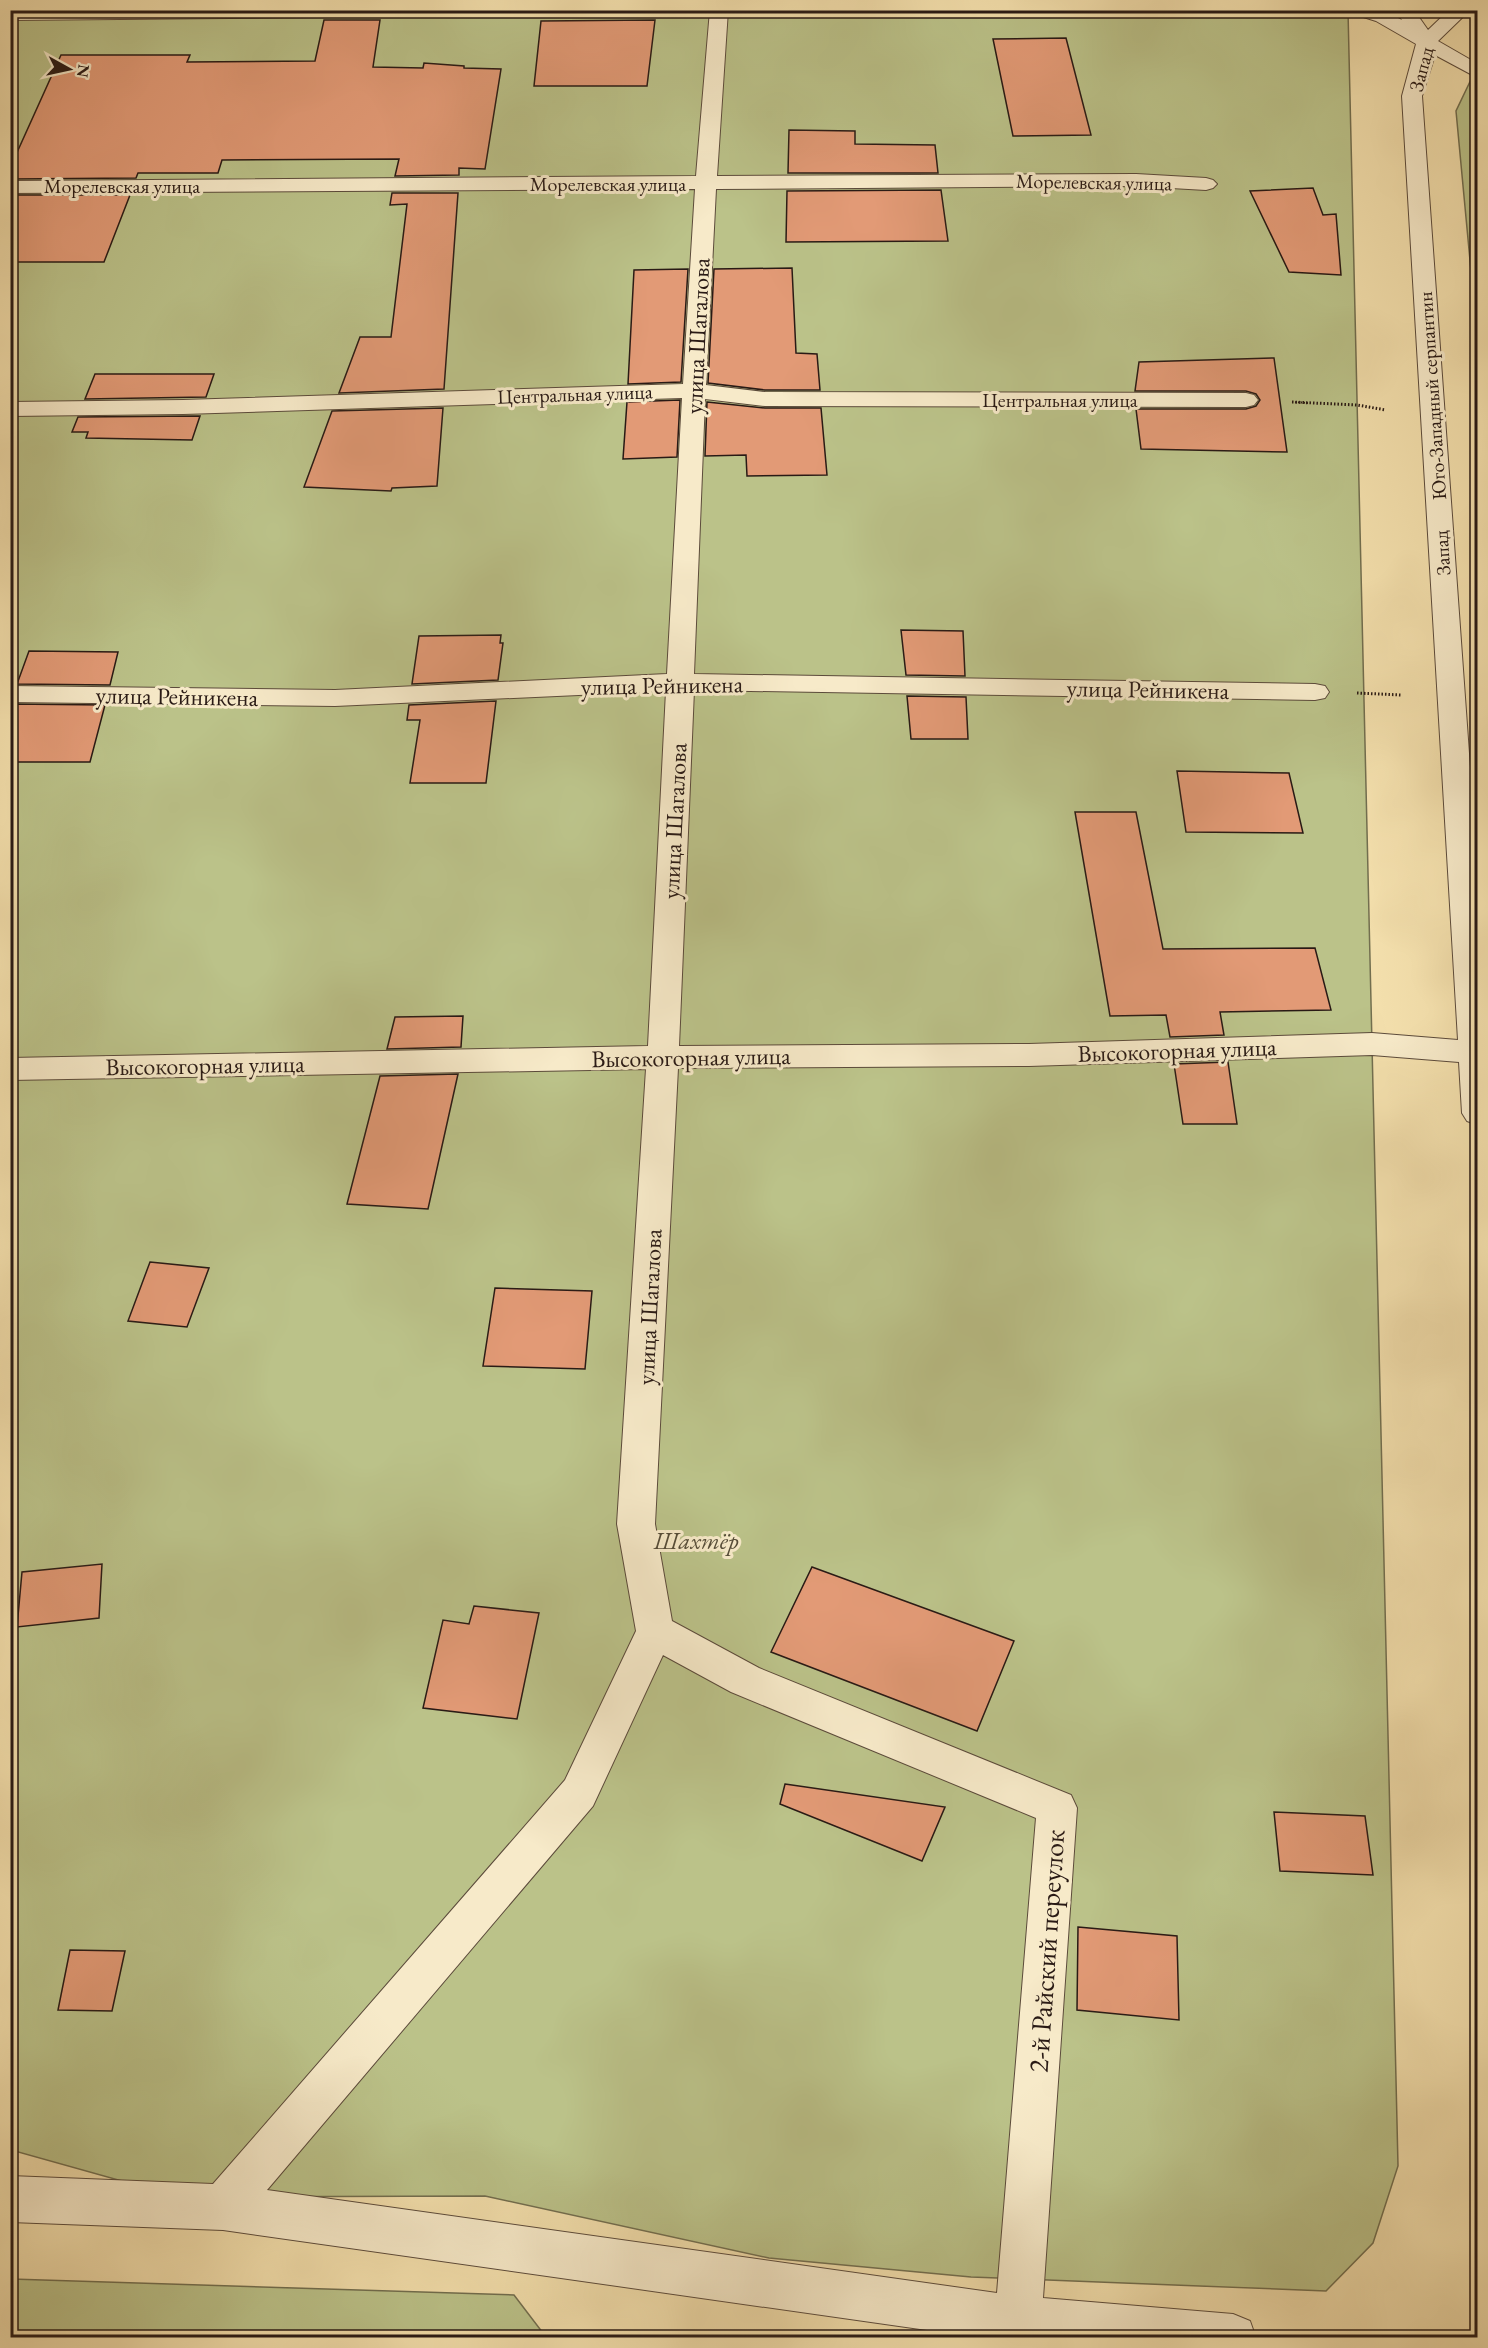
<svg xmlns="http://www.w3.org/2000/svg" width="1488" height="2348" viewBox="0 0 1488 2348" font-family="'EB Garamond',serif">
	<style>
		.green { fill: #bbc289; stroke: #726e4f; stroke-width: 1.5 }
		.building { fill: #e29a76; stroke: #291a15; stroke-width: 1.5 }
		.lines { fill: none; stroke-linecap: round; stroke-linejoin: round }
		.minor-casing { stroke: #5c4b3b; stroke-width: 2 }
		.path-far1 { stroke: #291a15; stroke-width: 2; stroke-dasharray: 1 2; stroke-linecap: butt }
		.path { stroke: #291a15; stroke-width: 3; stroke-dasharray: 1.5 2; stroke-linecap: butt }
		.minor { fill: #f7eac9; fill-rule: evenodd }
		.labels { text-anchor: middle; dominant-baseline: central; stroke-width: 6; stroke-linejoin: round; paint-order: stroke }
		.far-street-label { font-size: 20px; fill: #291a15; stroke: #f7eac9 }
		.street-label { font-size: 24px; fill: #291a15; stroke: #f7eac9 }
		.park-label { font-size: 24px; font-style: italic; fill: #554c38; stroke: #f7eac9 }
		.near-street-label { font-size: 28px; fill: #291a15; stroke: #f7eac9 }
	</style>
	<rect width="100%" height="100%" fill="#f3dfac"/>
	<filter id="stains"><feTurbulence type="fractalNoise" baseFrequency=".00333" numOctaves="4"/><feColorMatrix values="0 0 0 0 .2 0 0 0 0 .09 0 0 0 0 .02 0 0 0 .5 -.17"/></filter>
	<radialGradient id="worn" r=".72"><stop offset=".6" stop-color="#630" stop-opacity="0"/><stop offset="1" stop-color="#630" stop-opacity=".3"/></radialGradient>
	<g class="green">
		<path d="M10,11H1348L1398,2166L1373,2243L1326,2291L971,2277L769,2258L485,2196L179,2197L11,2150Z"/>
		<path d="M1477,67V335L1456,111Z"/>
		<path d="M11,2279L514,2295L546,2337H11Z"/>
	</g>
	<g class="building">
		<path d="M324,20H380L373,67L423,68L424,63L464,66V68L501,69L485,169L459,168V175L395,176L399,159L222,160L218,173H138L136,178L10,179V168L61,55H190L187,62L315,61Z"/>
		<path d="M655,20L647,86H534L541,21Z"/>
		<path d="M1066,38L1091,135L1013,136L993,39Z"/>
		<path d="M789,130L855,131V144L935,145L938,173H788Z"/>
		<path d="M1313,188L1323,215L1336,214L1341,275L1289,272L1250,191Z"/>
		<path d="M941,190L948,241L786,242L787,191Z"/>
		<path d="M392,193H458L444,389L339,393L360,337H391L407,204L390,205Z"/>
		<path d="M10,195H130L104,262H10Z"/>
		<path d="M792,268L796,353L817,354L820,390H765L708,383L714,269Z"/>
		<path d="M688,269L681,382L628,384L634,270Z"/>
		<path d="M1274,358L1287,452L1141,449L1136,409H1246L1256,406L1260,400L1256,394L1246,391H1135L1139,362Z"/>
		<path d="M95,374H214L206,397L85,399Z"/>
		<path d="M680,400L677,457L623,459L627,402Z"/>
		<path d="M707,402L765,408H821L827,475L747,476L746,455L705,456Z"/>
		<path d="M443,408L437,486L392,488L391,491L304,487L332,411Z"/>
		<path d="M200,416L192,440L86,438L88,432H72L78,417Z"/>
		<path d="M901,630L963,631L965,676L906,675Z"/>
		<path d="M501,635L500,643H503L498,680L412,684L419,636Z"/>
		<path d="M29,651L118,652L110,685L17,684Z"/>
		<path d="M907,696L966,697L968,739H911Z"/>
		<path d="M496,701L486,783H410L420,720H407L409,705Z"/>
		<path d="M10,704L105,705L90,762H10Z"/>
		<path d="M1177,771L1289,773L1303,833L1186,832Z"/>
		<path d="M1075,812H1136L1163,949L1315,948L1331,1010L1220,1012L1224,1035L1170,1037L1166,1015L1110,1016Z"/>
		<path d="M463,1016L461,1047L387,1049L395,1017Z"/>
		<path d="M1228,1062L1237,1124H1183L1174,1064Z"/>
		<path d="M458,1074L428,1209L347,1204L380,1076Z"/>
		<path d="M150,1262L209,1268L187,1327L128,1321Z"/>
		<path d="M495,1288L592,1291L585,1369L483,1366Z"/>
		<path d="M102,1564L99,1618L17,1627L22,1572Z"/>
		<path d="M812,1567L1014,1641L977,1731L771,1652Z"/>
		<path d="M474,1606L539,1613L517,1719L423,1708L443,1620L469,1624Z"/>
		<path d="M785,1784L945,1807L922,1861L780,1804Z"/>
		<path d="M1274,1812L1365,1816L1373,1875L1280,1871Z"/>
		<path d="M1078,1927L1177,1936L1179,2020L1077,2010Z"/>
		<path d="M70,1950L125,1951L112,2011L58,2010Z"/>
	</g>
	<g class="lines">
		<g class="minor-casing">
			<g id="minor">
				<path d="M10,10H447L445,14L438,16L10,20Z"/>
				<path d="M710,10H728L717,176L1136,174L1206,178L1213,180L1217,184L1213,188L1206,190L1136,186L716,189L706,385L765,392L1246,393L1254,395L1258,400L1254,405L1246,407L765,406L705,399L694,674L1315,684L1325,686L1329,692L1325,698L1315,700L694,690L679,1046L1029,1044L1372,1033L1458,1040L1402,96L1416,44L1376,21L1354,14L1352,10H1382L1402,20L1395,10H1414L1428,30L1449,10H1470L1438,41L1478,64V78L1435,55L1422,96L1478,879V1125L1467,1121L1462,1113L1459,1062L1372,1055L1029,1066L678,1068L655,1524L672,1621L759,1668L1071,1795L1077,1808L1043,2298L1233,2314L1250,2321L1256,2338H983L223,2230L10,2222V2176L213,2184L565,1780L636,1631L617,1524L646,1069L10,1080V1058L648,1046L666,691L335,706L10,702V686L335,690L667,674L682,398L183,414L10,416V402L183,400L683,384L695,189L10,193V181L696,176ZM663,1655L731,1692L1036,1818L997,2293L267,2190L593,1806Z"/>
			</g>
		</g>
		<path class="path-far1" d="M1292,402L1309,403"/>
		<g class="path">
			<path d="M1292,402L1357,405L1386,410"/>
			<path d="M1357,693L1401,695"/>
		</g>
		<use href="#minor" class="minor"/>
	</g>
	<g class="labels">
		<g class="far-street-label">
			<text transform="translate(1421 69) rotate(-75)">Запад</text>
			<text transform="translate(1094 182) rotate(1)">Морелевская улица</text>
			<text x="608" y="184">Морелевская улица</text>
			<text x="122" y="186">Морелевская улица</text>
			<text transform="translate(575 394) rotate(-2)">Центральная улица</text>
			<text transform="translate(1432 396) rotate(-94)">Юго-Западный серпантин</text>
			<text x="1060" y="400">Центральная улица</text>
			<text transform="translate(1442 553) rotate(-94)">Запад</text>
		</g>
		<g class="street-label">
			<text transform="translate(697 336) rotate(-87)">улица Шагалова</text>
			<text transform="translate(662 685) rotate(-1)">улица Рейникена</text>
			<text transform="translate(1148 689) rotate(1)">улица Рейникена</text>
			<text transform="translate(177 696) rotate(1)">улица Рейникена</text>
			<text transform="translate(674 821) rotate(-87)">улица Шагалова</text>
			<text transform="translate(1177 1050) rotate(-2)">Высокогорная улица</text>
			<text transform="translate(691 1057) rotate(-1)">Высокогорная улица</text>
			<text transform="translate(205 1065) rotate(-1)">Высокогорная улица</text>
			<text transform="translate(649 1307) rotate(-87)">улица Шагалова</text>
		</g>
		<g class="park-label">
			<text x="696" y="1540">Шахтёр</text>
		</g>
		<g class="near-street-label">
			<text transform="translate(1046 1951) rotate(-86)">2-й Райский переулок</text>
		</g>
	</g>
	<rect width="1488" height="2348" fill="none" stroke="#f3dfac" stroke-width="36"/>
	<rect x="12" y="12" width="1464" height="2324" fill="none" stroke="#291a15" stroke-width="3"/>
	<rect x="18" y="18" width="1452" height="2312" fill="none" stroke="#291a15" stroke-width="1.5"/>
	<g transform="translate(69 69) rotate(98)" stroke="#f7eac9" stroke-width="4.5" paint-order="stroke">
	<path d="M0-4.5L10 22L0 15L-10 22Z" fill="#291a15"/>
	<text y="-9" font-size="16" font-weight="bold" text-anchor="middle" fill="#291a15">N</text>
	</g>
	<rect width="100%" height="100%" filter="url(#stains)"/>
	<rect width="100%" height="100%" fill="url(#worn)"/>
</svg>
